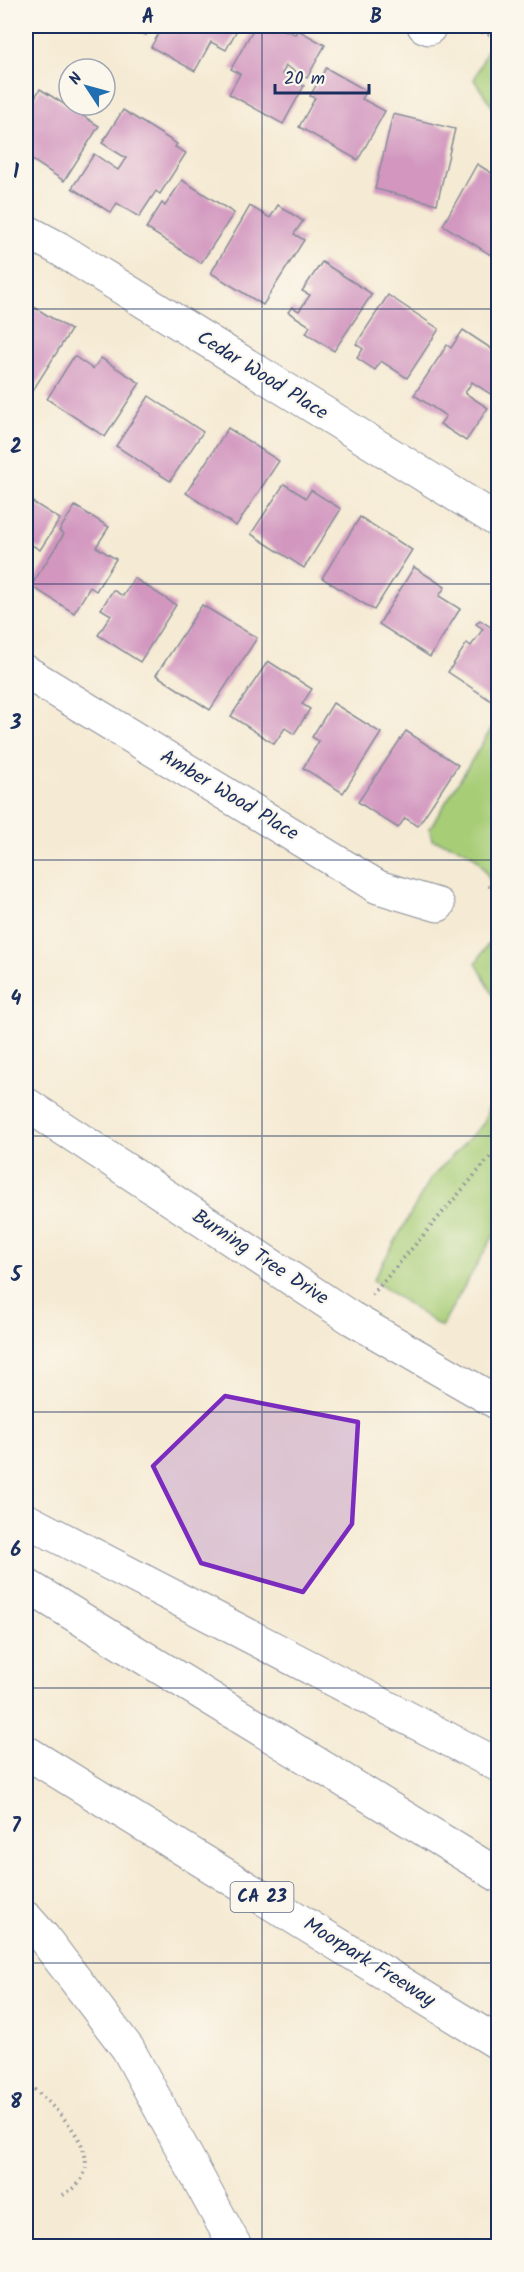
<svg xmlns="http://www.w3.org/2000/svg" width="524" height="2272" viewBox="0 0 524 2272" font-family="Kalam,sans-serif">
	<style>
		.green { fill: #a7cd77; stroke: #617e6a; stroke-width: 1.5 }
		.building { fill: #d296bf }
		.lines { fill: none; stroke-linecap: round; stroke-linejoin: round }
		.minor-casing { stroke: #888c98; stroke-width: 35 }
		.motorway-casing { stroke: #888c98; stroke-width: 35 }
		.path { stroke: #888c98; stroke-width: 4; stroke-dasharray: 1.5 4.5; stroke-linecap: butt }
		.minor { stroke: #fff; stroke-width: 33 }
		.motorway { stroke: #fff; stroke-width: 33 }
		.marked { fill: #7b2cbf; fill-opacity: 0.2; stroke: #7b2cbf; stroke-width: 4.5; stroke-linejoin: round }
		.grid { fill: none; stroke: #1b2f5e; stroke-width: 1.5; stroke-opacity: 0.55 }
		.labels { text-anchor: middle; dominant-baseline: central; stroke-width: 4.5; stroke-linejoin: round; paint-order: stroke }
		.shield { fill: #fbf7ec; stroke: #5e6b89; stroke-width: 1.5 }
		.shield-label { font-size: 18px; font-weight: bold; fill: #1b2f5e }
		.street-label { font-size: 20px; fill: #1b2f5e; stroke: #fbf7ec }
		.neatline { fill: none; stroke: #1b2f5e; stroke-width: 2 }
		.grid-label { font-size: 20px; text-anchor: middle; font-weight: bold; fill: #1b2f5e }
	</style>
	<rect width="100%" height="100%" fill="#fbf7ec"/>
	<filter id="ink" filterUnits="userSpaceOnUse"><feTurbulence type="fractalNoise" baseFrequency=".0167" numOctaves="2"/><feDisplacementMap in="SourceGraphic" scale="12" xChannelSelector="R" yChannelSelector="G"/><feConvolveMatrix kernelMatrix="1 2 1 2 8 2 1 2 1" color-interpolation-filters="sRGB"/></filter>
	<filter id="wash" filterUnits="userSpaceOnUse"><feTurbulence type="fractalNoise" baseFrequency=".008" numOctaves="4" result="noise"/><feDisplacementMap in="SourceGraphic" scale="24" xChannelSelector="R" yChannelSelector="G"/><feGaussianBlur stdDeviation="1.35" result="paint"/><feColorMatrix in="noise" values="0 0 0 0 0 0 0 0 0 0 0 0 0 0 0 0 0 1.4 0 .05"/><feComposite in="paint" operator="in"/></filter>
	<g filter="url(#wash)">
		<rect width="100%" height="100%" fill="#f5ead3"/>
		<g class="green">
			<path d="M489,26H498V115L474,80L489,46Z"/>
			<path d="M498,718V902C483,859 477,850 432,840L430,828Z"/>
			<path d="M498,928V1004L476,963Z"/>
			<path d="M498,1082V1228L441,1327L373,1280L431,1178L483,1124Z"/>
		</g>
		<g id="blocks">
			<g class="building">
				<path d="M129,26H150L146,35Z"/>
				<path d="M163,26H239L226,50L211,42L195,71L151,47Z"/>
				<path d="M255,26H274L295,34L298,30L325,45L307,78L286,66L282,74L304,86L283,124L229,94L240,74L231,69Z"/>
				<path d="M326,68L367,91L362,99L385,111L358,160L299,127L315,98L310,96Z"/>
				<path d="M40,89L99,126L64,181L26,156L32,145L26,140V112Z"/>
				<path d="M123,110L177,144L175,147L186,153L160,194L156,191L139,217L117,203L111,213L72,188L94,154L118,170L126,158L102,143Z"/>
				<path d="M393,114L455,129L437,204L375,189Z"/>
				<path d="M477,164L498,177V250L494,257L443,225Z"/>
				<path d="M182,180L234,213L201,263L146,228L162,203L165,206Z"/>
				<path d="M278,205L303,221L294,234L304,240L263,305L211,273L250,206L270,218Z"/>
				<path d="M322,262L372,294L334,351L306,333L310,326L288,312L292,307L299,311L310,295L302,291Z"/>
				<path d="M388,295L439,329L407,378L381,361L375,370L357,358L363,349L356,344Z"/>
				<path d="M26,302L71,330L30,395L26,392Z"/>
				<path d="M463,330L498,353V391L495,397L472,382L465,393L488,408L466,441L440,424L446,416L414,395L447,345L451,348Z"/>
				<path d="M74,356L93,369L101,358L140,383L105,437L47,399Z"/>
				<path d="M149,396L203,432L170,481L116,446Z"/>
				<path d="M228,428L279,461L236,526L186,493Z"/>
				<path d="M284,484L306,498L311,490L341,509L304,568L251,534Z"/>
				<path d="M26,498L60,519L40,550L32,545L26,556Z"/>
				<path d="M75,506L109,527L96,547L116,559L96,591L90,587L74,613L31,586L64,534L59,531Z"/>
				<path d="M360,517L412,550L374,610L322,578Z"/>
				<path d="M414,567L445,587L439,596L460,609L430,657L379,624Z"/>
				<path d="M134,578L176,605L140,662L98,635L111,615L101,609L113,590L123,596Z"/>
				<path d="M202,605L257,638L210,710L156,675Z"/>
				<path d="M480,620L498,632V700L496,704L448,672L467,643L471,646L483,629L476,624Z"/>
				<path d="M268,661L312,689L302,704L310,709L294,734L285,728L274,744L231,716Z"/>
				<path d="M333,703L381,733L343,793L303,768L319,741L312,737Z"/>
				<path d="M406,731L458,765L418,826L405,818L398,828L358,802Z"/>
			</g>
		</g>
	</g>
	<g filter="url(#ink)">
		<use href="#blocks" fill-opacity="0" stroke="#888c98" stroke-width="1.5"/>
		<g class="lines">
			<g class="minor-casing">
				<g id="minor">
					<path d="M424,26L429,28"/>
					<path d="M26,231L58,248L498,521"/>
					<path d="M26,672L378,887L438,905"/>
					<path d="M26,1104L351,1318L498,1403"/>
				</g>
			</g>
			<g class="motorway-casing">
				<g id="motorway">
					<path d="M26,1520L498,1765"/>
					<path d="M26,1585L498,1875"/>
					<path d="M26,1752L498,2043"/>
					<path d="M26,1918L43,1937L128,2049L235,2246"/>
				</g>
			</g>
			<g class="path">
				<path d="M482,32L498,37"/>
				<path d="M498,842L495,865L498,877"/>
				<path d="M488,886L498,885"/>
				<path d="M372,1295L498,1148"/>
				<path d="M26,2081C48,2103 107,2149 78,2184C75,2188 68,2192 63,2195"/>
			</g>
			<use href="#minor" class="minor"/>
			<use href="#motorway" class="motorway"/>
		</g>
	</g>
	<path class="marked" d="M225,1396L358,1422L352,1524L303,1592L201,1563L153,1466Z"/>
	<path class="grid" d="M262,26V2246M26,309H498M26,584H498M26,860H498M26,1136H498M26,1412H498M26,1688H498M26,1963H498"/>
	<g class="labels">
		<rect class="shield" x="230.5" y="1882" width="63" height="30" rx="4.5"/>
		<g class="shield-label">
			<text x="262" y="1897">CA 23</text>
		</g>
		<g class="street-label">
			<text transform="translate(262 376) rotate(32)">Cedar Wood Place</text>
			<text transform="translate(229 796) rotate(31)">Amber Wood Place</text>
			<text transform="translate(260 1258) rotate(33)">Burning Tree Drive</text>
			<text transform="translate(369 1963) rotate(32)">Moorpark Freeway</text>
		</g>
	</g>
	<rect width="524" height="2272" fill="none" stroke="#fbf7ec" stroke-width="66"/>
	<g transform="translate(87 87) rotate(306)"><circle r="28" fill="#fbf7ec" stroke="#a1a7b3" stroke-width="1.5"/>
	<path d="M0-4.5L10 22L0 15L-10 22Z" fill="#1f6fb2"/>
	<text y="-9" font-size="16" font-weight="bold" text-anchor="middle" fill="#1b2f5e">N</text>
	</g>
	<path d="M275 84v9h94v-9" fill="none" stroke="#1b2f5e" stroke-width="3"/>
	<text x="284" y="84" font-size="18" fill="#1b2f5e" stroke="#fbf7ec" stroke-width="4.5" paint-order="stroke">20 m</text>
	<rect x="33" y="33" width="458" height="2206" class="neatline"/>
	<g class="grid-label">
		<text x="148" y="23">A</text>
		<text x="376" y="23">B</text>
		<text x="16" y="178">1</text>
		<text x="16" y="453">2</text>
		<text x="16" y="729">3</text>
		<text x="16" y="1005">4</text>
		<text x="16" y="1281">5</text>
		<text x="16" y="1556">6</text>
		<text x="16" y="1832">7</text>
		<text x="16" y="2108">8</text>
	</g>
</svg>
